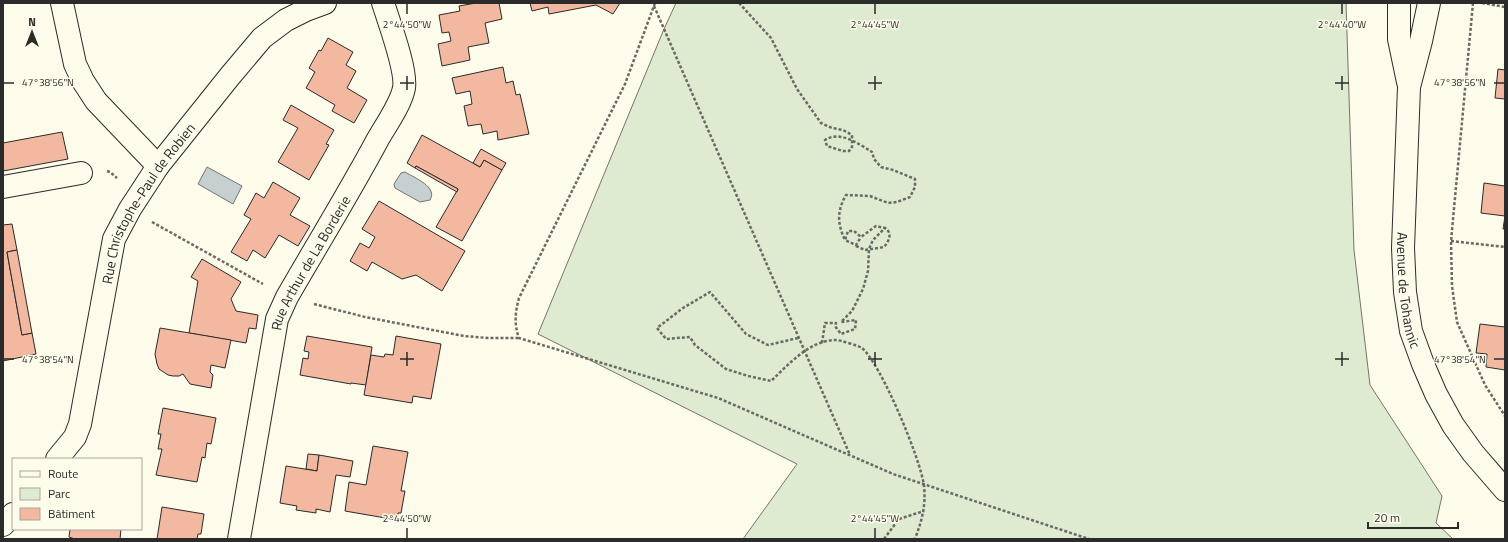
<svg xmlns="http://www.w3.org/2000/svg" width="1508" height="542" viewBox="0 0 1508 542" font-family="'Titillium Web',sans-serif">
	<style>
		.green { fill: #deebd1; stroke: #74746e }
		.water { fill: #c7d0d0; stroke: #74746e }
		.building { fill: #f2b8a0; stroke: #2b2b2b }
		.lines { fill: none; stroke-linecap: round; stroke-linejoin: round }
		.minor-casing { stroke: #2b2b2b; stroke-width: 24 }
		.path { stroke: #6a6964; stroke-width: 2.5; stroke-dasharray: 3 2; stroke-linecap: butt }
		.minor { stroke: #fdfbea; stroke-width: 22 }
		.ticks { fill: none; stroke: #2b2b2b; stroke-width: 1.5 }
		.labels { text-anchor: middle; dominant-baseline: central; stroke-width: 3; stroke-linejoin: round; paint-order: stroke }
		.street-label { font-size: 14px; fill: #2b2b2b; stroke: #fdfbea }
		.ticks-label { font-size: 10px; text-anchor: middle; fill: #2b2b2b; stroke: #fdfbea; stroke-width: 3; stroke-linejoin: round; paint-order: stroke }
	</style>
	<rect width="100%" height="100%" fill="#fdfbea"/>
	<path class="green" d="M676,3H1346L1354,250L1370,385L1442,496L1436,523L1453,539H743L797,464L538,334L664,29Z"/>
	<g class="water">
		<path d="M207,167L242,186L233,204L198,184Z"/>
		<path d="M405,172C415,178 438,187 430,200L420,202L395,188L394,184L401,173Z"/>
	</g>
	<g class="building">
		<path d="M476,3H499L502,19L485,23L489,43L468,47L470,60L442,66L438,44L451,41L449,32L442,33L439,15L460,11L459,6Z"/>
		<path d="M530,3H620L613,14L596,5L549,14L548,7L532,11Z"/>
		<path d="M328,38L353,52L346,65L356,71L347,88L367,100L354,123L332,111L335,105L306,88L315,72L309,68L319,50L321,51Z"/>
		<path d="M503,67L506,83L513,81L516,95L520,94L529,134L498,140L497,131L483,134L481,124L468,126L464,106L472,104L470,91L456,94L452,78Z"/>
		<path d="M1498,69L1505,70V99L1495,98Z"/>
		<path d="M291,105L334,130L326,144L329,145L309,180L278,162L298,128L283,120Z"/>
		<path d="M62,132L68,159L3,171V143Z"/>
		<path d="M422,135L480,167L484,160L502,170L462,241L436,227L458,189L416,166L415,168L407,163Z"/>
		<path d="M481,149L506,163L502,170L484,160L480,167L473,163Z"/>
		<path d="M416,166L458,189L457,192L415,168Z"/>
		<path d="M273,182L300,198L290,215L310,226L298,246L279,235L265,258L253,250L247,261L231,252L251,219L244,215L256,193L264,198Z"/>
		<path d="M1484,183L1505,186V229H1503L1505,216L1481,213Z"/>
		<path d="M379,201L465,251L442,291L416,275L402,279L372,262L367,271L350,261L360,243L369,248L375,237L362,229Z"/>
		<path d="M3,224V225L12,224L17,250L7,252L22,335L32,333L36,354L3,361Z"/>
		<path d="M17,250L32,333L22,335L7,252Z"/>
		<path d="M202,259L241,282L231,299L236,311L258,315L256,329L249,328L246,343L189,333L198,281L191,277Z"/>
		<path d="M1480,324L1505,327V370L1486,367L1487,354L1476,353Z"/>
		<path d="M160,328L231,340L225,368L211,365L210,372L213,375L211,388L190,384L183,374L179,376H173L168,375L159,369L157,364L155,354Z"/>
		<path d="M307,336L372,347L366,385L351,383V384L300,375L303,358L308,359L309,352L304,351Z"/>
		<path d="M396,336L441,344L431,399L413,396L412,403L364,395L371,355L384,357L385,354L393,355Z"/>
		<path d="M163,408L216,418L211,444L207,443L205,458L202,457L197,482L156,475L162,449H158L161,434H158Z"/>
		<path d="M373,446L408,452L401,491H405L401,513H398L397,520L345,511L349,482L366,485Z"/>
		<path d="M308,454L319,455L317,471L306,469Z"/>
		<path d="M319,455L353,461L350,477L336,475L330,512L316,509V513L296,510L297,506L280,503L286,466L317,471Z"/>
		<path d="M162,507L204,514L201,534H198L197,539H157Z"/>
		<path d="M70,529H121L120,539H75L69,537Z"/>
	</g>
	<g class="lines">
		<g class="minor-casing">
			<g id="minor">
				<path d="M62,3L75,64L83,81L96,101L158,166"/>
				<path d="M1399,3V39L1408,82"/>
				<path id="s1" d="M1429,3L1421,41L1409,87L1403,248L1405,292L1411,331L1423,364L1436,394L1453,425L1473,453L1505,490"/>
				<path d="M3,187L81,173"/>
				<path id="s2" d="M57,459L75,437L80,424L114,239L130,209L158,166L230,76L262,38L286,20L306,10L325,3"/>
				<path d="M3,525L13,514"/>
				<path id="s3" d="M239,539L277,319L287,297C317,245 349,193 378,139C386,125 401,104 404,88C407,70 389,22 383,3"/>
			</g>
		</g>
		<g class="path">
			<path d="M655,3L625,84L519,298C515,313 514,324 519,338L718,398L893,474L1089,539"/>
			<path d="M739,3L771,38L797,89L821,123L832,128L843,130L852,135V147L849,151H843L827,146L825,140C840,130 859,144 872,152L874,159L881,167L893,170L915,179V187L910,197L897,202L888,203L870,196L846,195C837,211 837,223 845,240"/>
			<path d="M1473,3L1451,241L1452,286L1457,322L1485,385L1505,416"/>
			<path d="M1482,3L1505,7"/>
			<path d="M654,6L850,455"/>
			<path d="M107,171L110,172L117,178"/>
			<path d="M152,222L263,284"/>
			<path d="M1451,241L1505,247"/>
			<path d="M856,246L865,250L884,247C889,241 893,233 885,228"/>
			<path d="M314,304L365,317L464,336L488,338H519"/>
			<path d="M798,338L768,345L746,334L710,292L683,308L657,328L666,339L690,337L695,345L726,369L748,376L771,381C789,364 810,340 836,340C840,340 859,346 862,348C881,364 921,460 924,486C926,506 922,520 915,539"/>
			<path d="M822,343L825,323H836L835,326L841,334L855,329L856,320L841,322L852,311L863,289L868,271L869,249L873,240L885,228L876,226L861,237L854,231H848L845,240L856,245L861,237"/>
			<path d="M884,539L899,519L924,511"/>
		</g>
		<use href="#minor" class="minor"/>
	</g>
	<path class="ticks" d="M407,4V14M875,4V14M1342,4V14M407,76V90M875,76V90M1342,76V90M4,83H14M400,83H414M868,83H882M1335,83H1349M1494,83H1504M407,352V366M875,352V366M1342,352V366M4,359H14M400,359H414M868,359H882M1335,359H1349M1494,359H1504M407,528V538M875,528V538"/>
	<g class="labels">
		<g class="street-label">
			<text stroke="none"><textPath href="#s2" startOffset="277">Rue Christophe-Paul de Robien</textPath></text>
			<text stroke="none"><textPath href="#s3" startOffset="288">Rue Arthur de La Borderie</textPath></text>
			<text stroke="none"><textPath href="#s1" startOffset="290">Avenue de Tohannic</textPath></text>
		</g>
	</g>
	<g class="ticks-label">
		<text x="407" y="28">2°44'50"W</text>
		<text x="875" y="28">2°44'45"W</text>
		<text x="1342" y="28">2°44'40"W</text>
		<text x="48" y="86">47°38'56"N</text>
		<text x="1460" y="86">47°38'56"N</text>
		<text x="48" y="363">47°38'54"N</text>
		<text x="1460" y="363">47°38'54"N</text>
		<text x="407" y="522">2°44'50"W</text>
		<text x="875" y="522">2°44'45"W</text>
	</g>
	<rect width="1508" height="542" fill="none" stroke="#2b2b2b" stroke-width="8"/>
	<rect x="12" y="458" width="130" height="72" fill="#fdfbea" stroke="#a9a89e"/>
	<rect x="20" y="471" width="20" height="6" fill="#fdfbea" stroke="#a9a89e"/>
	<text x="48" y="478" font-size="12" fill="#2b2b2b">Route</text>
	<rect x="20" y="488" width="20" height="12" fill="#deebd1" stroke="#a9a89e"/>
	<text x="48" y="498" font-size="12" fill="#2b2b2b">Parc</text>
	<rect x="20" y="508" width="20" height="12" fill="#f2b8a0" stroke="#a9a89e"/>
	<text x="48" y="518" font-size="12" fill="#2b2b2b">Bâtiment</text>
	<g transform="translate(32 32)" stroke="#fdfbea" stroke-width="3" paint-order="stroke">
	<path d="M0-3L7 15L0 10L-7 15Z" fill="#2b2b2b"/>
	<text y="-6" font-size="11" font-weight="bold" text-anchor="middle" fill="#2b2b2b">N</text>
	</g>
	<path d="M1368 522v6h90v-6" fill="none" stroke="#2b2b2b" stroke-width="2"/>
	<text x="1374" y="522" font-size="12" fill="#2b2b2b" stroke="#fdfbea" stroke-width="3" paint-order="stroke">20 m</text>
</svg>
